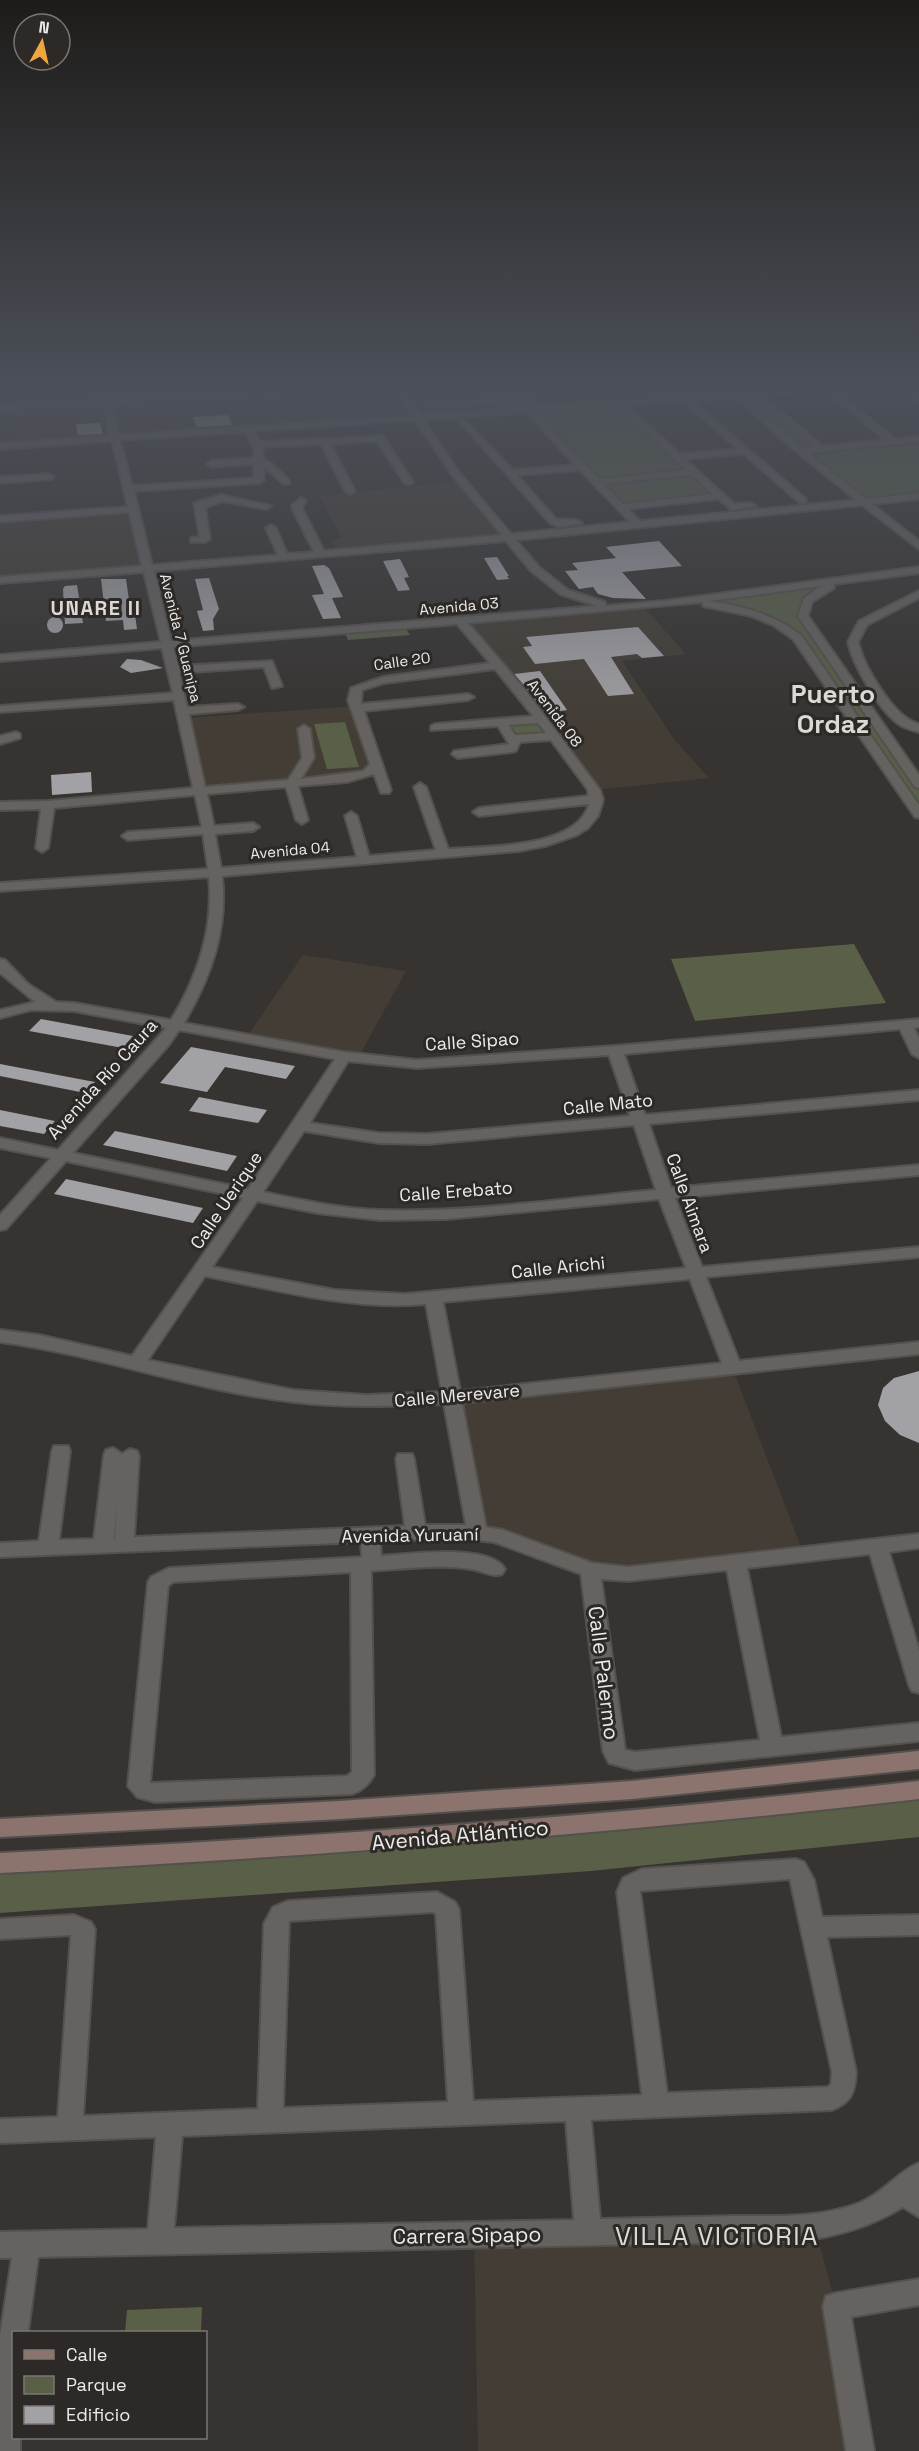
<svg xmlns="http://www.w3.org/2000/svg" width="919" height="2451" viewBox="0 0 919 2451" font-family="'Space Grotesk',sans-serif">
	<style>
		.built { fill: #433d35 }
		.industrial { fill: #48372d }
		.green { fill: #596047 }
		.lines { fill: none; stroke-linecap: round; stroke-linejoin: round }
		.stream { stroke: #475d5c; stroke-width: 2 }
		.building { fill: #a2a1a5 }
		.minor-casing { stroke: #53514e; stroke-width: 4 }
		.tertiary-casing { stroke: #53514e; stroke-width: 4 }
		.secondary-casing { stroke: #53514e; stroke-width: 4 }
		.minor { fill: #65625f; fill-rule: evenodd }
		.tertiary { fill: #65625f; fill-rule: evenodd }
		.secondary { fill: #8d736e; fill-rule: evenodd }
		.labels { text-anchor: middle; dominant-baseline: central; stroke-width: 6; stroke-linejoin: round; paint-order: stroke }
		.far-street-label { font-size: 15px; fill: #edebe9; stroke: #2c2926 }
		.street-label { font-size: 18px; fill: #edebe9; stroke: #2c2926 }
		.far-district-label { font-size: 20px; font-weight: bold; letter-spacing: 1.5px; fill: #dddad6; stroke: #2c2926 }
		.near-street-label { font-size: 21px; fill: #edebe9; stroke: #2c2926 }
		.far-town-label { font-size: 26px; font-weight: bold; fill: #dddad6; stroke: #2c2926 }
		.near-quarter-label { font-size: 26px; letter-spacing: 1.5px; fill: #dddad6; stroke: #2c2926 }
	</style>
	<rect width="100%" height="100%" fill="#363330"/>
	<g class="built">
		<path d="M276,390H807L0,446V408Z"/>
		<path d="M461,481L508,538L338,554L331,540L342,538L319,496Z"/>
		<path d="M133,509L149,568L0,580V519Z"/>
		<path d="M642,605L686,654L622,661L674,739L709,778L595,790L460,621Z"/>
		<path d="M357,706L372,771L201,792L185,718Z"/>
		<path d="M303,955L406,971L358,1058L246,1038Z"/>
		<path d="M732,1367L804,1555L628,1574L477,1532L451,1398Z"/>
		<path d="M813,2220L836,2306L860,2451H478L474,2231Z"/>
	</g>
	<path class="industrial" d="M0,390H183L0,402Z"/>
	<g class="green">
		<path d="M183,390H276L0,408V402Z"/>
		<path d="M755,393L821,449L919,439V496L863,502L739,394Z"/>
		<path d="M624,408L720,496L620,507L533,415Z"/>
		<path d="M831,585L823,589L803,612L919,784V814L806,649L772,620L704,604L687,603L791,587Z"/>
		<path d="M404,626L410,635L348,640L344,631Z"/>
		<path d="M540,719L556,741L515,744L501,722Z"/>
		<path d="M345,722L359,767L327,769L314,724Z"/>
		<path d="M854,944L886,1003L695,1021L671,959Z"/>
		<path d="M919,1790V1837L591,1871L0,1913V1863Z"/>
		<path d="M202,2307L201,2332H125L127,2310Z"/>
	</g>
	<g class="lines">
		<path class="stream" d="M0,416L406,390"/>
	</g>
	<g class="building">
		<path d="M228,415L232,425L197,427L193,417Z"/>
		<path d="M100,423L103,434L78,435L76,424Z"/>
		<path d="M659,541L682,566L622,572L646,599L613,598L598,594L593,587L579,589L565,571L578,570L572,563L616,558L606,547Z"/>
		<path d="M497,557L509,576H507L509,579L497,580L484,558Z"/>
		<path d="M400,559L409,577L404,578L410,590L398,591L383,561Z"/>
		<path d="M324,565L329,568L343,597L332,598L341,618L323,619L312,595L324,594L312,566Z"/>
		<path d="M209,578L219,609L213,619L214,630L203,631L197,611L203,610L195,579Z"/>
		<path d="M101,579H126L129,600L133,601L137,629L124,630L123,620L106,621Z"/>
		<path d="M77,585L83,623L65,624L63,589L65,586Z"/>
		<circle cx="55" cy="625" r="8"/>
		<path d="M638,627L664,656L642,658L637,654L611,657L634,694L608,696L584,659L535,664L523,647L532,646L526,637Z"/>
		<path d="M127,659L141,660L163,668L131,673L120,667Z"/>
		<path d="M540,671L567,710L545,713L514,674Z"/>
		<path d="M91,772L92,792L52,795L51,775Z"/>
		<path d="M41,1019L133,1036L123,1048L29,1031Z"/>
		<path d="M191,1047L295,1066L286,1079L225,1067L207,1092L160,1083Z"/>
		<path d="M0,1064L95,1082L85,1093L0,1076Z"/>
		<path d="M199,1097L267,1110L258,1123L189,1111Z"/>
		<path d="M0,1110L55,1121L44,1134L0,1126Z"/>
		<path d="M115,1131L237,1156L227,1171L103,1145Z"/>
		<path d="M66,1179L203,1208L193,1223L54,1194Z"/>
		<path d="M919,1371V1443L900,1435L885,1421L878,1405L883,1388L894,1378Z"/>
	</g>
	<g class="lines">
		<g class="minor-casing">
			<g id="minor">
				<path d="M395,390H403L420,414L733,393L731,390L742,392L811,390L807,393L763,396L823,446L885,440L826,390H835L895,439L919,436V442L809,453L866,499L919,493V499L872,504L919,541V549L862,505L516,540L539,567L568,590L605,602V606L664,601L919,567V573L834,584V588L812,602L808,616L919,775V788L915,787L798,616L804,598L821,586L709,601C743,606 773,614 801,635L919,805V818L915,817L793,639L773,625L751,616L703,606V602L468,623L523,687L600,790L603,799L602,804L598,816L588,828L577,835L545,846L519,851L222,876C228,929 211,977 184,1023L344,1052L417,1060L615,1046L919,1019V1027L914,1028L919,1038V1058L912,1054L900,1029L624,1054L645,1115L919,1090V1100L649,1124L671,1188L919,1165V1175L675,1198L702,1267L919,1247V1257L706,1277L739,1361L919,1342V1354L462,1403L486,1527L503,1530L592,1563L628,1567L919,1534V1548L889,1552L919,1650V1693L912,1691L909,1685L870,1554L747,1568L781,1737L919,1723V1741L635,1770L609,1763L603,1751L581,1574L494,1542L454,1538L380,1541L381,1556C408,1554 490,1543 505,1569L502,1574C491,1578 482,1570 470,1569C438,1564 403,1569 371,1571L374,1775C369,1784 362,1791 352,1794L155,1802L137,1797L128,1786L148,1582L151,1577L169,1568L362,1557L361,1542L0,1557V1543L39,1541L52,1451L54,1446H68L70,1451L59,1540L94,1539L104,1455L106,1450L113,1448L122,1454L130,1449L137,1451L139,1456L134,1537L405,1526L396,1459L398,1454H412L414,1459L425,1525H466L444,1404C394,1406 344,1408 294,1402C195,1391 99,1355 0,1342V1330L39,1335L132,1356L243,1198L66,1161L6,1229L0,1230V1215L51,1158L0,1148V1138L58,1150L166,1028L74,1011L31,1010L0,1018V1010L35,1002L0,973V959L5,960L28,984L56,1002L74,1003L171,1020C198,976 214,929 209,877L0,891V883L208,869L203,834L128,840L122,836L128,832L202,827L195,795L54,808L48,848L42,852L36,848L41,809L0,810V802L48,801L193,788L174,700L0,712V706L173,693L162,648L0,661V655L161,642L144,572L0,583V577L142,566L129,512L0,522V516L128,507L112,441L0,449V443L110,436L102,401L106,398L110,401L119,435L411,415ZM754,396L813,447L803,448L747,397ZM738,397L781,439L856,500L640,521L628,509L718,499L732,510L756,506L751,503L734,504L685,459L744,454L800,503H806V499L692,401ZM690,401L688,405L738,449L680,454L627,406L609,407V411H622L686,470L599,479L536,413L529,415L575,465L513,470L462,417ZM461,417L459,421L550,523L560,527L582,523L577,520L556,519L517,475L580,470L630,522L511,534L458,471L423,419ZM415,420L452,475L502,535L324,551L303,510L302,506L306,501L301,498L292,505L293,510L314,552L287,554L276,528L271,525L266,528L278,555L152,565L134,491L259,483L264,480V466L283,484H289V480L271,463L264,460L262,447L321,444L345,491L350,494L355,491L330,444L377,441L405,484H411L413,482L383,436L260,442L254,431ZM246,432L254,450V458L212,461L207,464L212,467L254,464V478L132,486L120,440ZM692,475L712,494L623,504L604,484ZM506,541L531,571L560,594L597,606L171,641L154,571ZM457,624L490,663L383,677L351,688L348,700L370,764L363,771L301,779L314,758L310,729L304,725L298,729L302,758L288,780L205,787L189,714L238,710L244,707L238,704L187,707L179,673L264,667L272,688L282,686L272,661L178,666L173,647ZM495,669L533,716L435,724L431,726V730L498,726L509,744L454,751L452,754L458,758L512,752L516,751L520,742L551,740L588,790V796L479,808L473,812L479,816L589,804C577,849 486,846 448,849L426,787L420,783L414,787L436,850L369,856L357,816L351,812L345,816L357,857L221,868L215,834L253,831L259,827L253,823L214,826L207,794L286,787L296,820L302,824L308,820L298,786L347,782L374,774L381,793H389L391,790L364,711L468,700L474,697L468,694L361,704L362,690L384,683ZM538,723L546,733L515,735L509,725ZM179,1030L335,1059L248,1189L73,1153L168,1046ZM609,1055L630,1116L427,1134L379,1133L310,1123L348,1061L417,1068ZM634,1125L656,1190C565,1198 472,1213 381,1210C341,1209 302,1200 263,1192L304,1131L379,1143L427,1144ZM659,1199L686,1268L405,1294L335,1290L212,1267L257,1201L317,1213L380,1220L446,1219ZM205,1276C278,1290 352,1311 426,1304L442,1392L366,1395L293,1390L148,1360ZM690,1279L722,1363L460,1391L443,1302ZM117,1505L115,1538H114ZM727,1570L760,1740L635,1752L625,1750L601,1579L628,1581ZM351,1572L352,1772L347,1776L150,1783L168,1586L173,1582Z"/>
				<path d="M903,390H912L919,396V403Z"/>
				<path d="M534,395L537,400L427,408L423,405L427,402Z"/>
				<path d="M49,474L54,477L52,479L0,483V477Z"/>
				<path d="M221,495L271,506L266,509L222,501L205,508L210,539L205,542H191V538L200,537L194,503Z"/>
				<path d="M919,591V598L867,625L858,642C864,667 894,718 919,724V732C911,730 903,728 897,723C878,708 853,665 848,642L859,621Z"/>
				<path d="M16,732L20,734V738L0,744V736Z"/>
				<path d="M796,1859L804,1862L814,1880L822,1917L919,1915V1935L827,1937L856,2072C855,2092 852,2102 832,2110L591,2120L600,2219C646,2218 691,2217 737,2216C778,2216 820,2218 859,2203C884,2193 898,2171 919,2163V2217L903,2207C870,2227 836,2237 798,2241L38,2257L28,2332H14V2438H20V2451H0V2336L12,2258H0V2232L148,2229L156,2137L0,2143V2119L58,2117L71,1935L0,1939V1919L74,1915L91,1922L95,1929L83,2116L258,2109L264,1924L273,1907L288,1901L437,1892L455,1902L459,1909L473,2101L642,2095L617,1892L623,1878L642,1869ZM790,1879L832,2072L831,2084L828,2087L667,2093L640,1891ZM433,1912L436,1914L448,2102L283,2108L289,1921ZM566,2121L574,2220L174,2228L182,2136Z"/>
				<path d="M919,2279V2305L851,2317L874,2451H846L823,2306L826,2296L836,2293Z"/>
			</g>
		</g>
		<g class="tertiary-casing">
			<path id="tertiary" d="M242,390H280L276,393L0,411V405Z"/>
		</g>
		<g class="secondary-casing">
			<g id="secondary">
				<path d="M919,1751V1769L632,1799L340,1819L0,1837V1819L340,1801L632,1781Z"/>
				<path d="M919,1781V1799C613,1834 307,1857 0,1873V1853C307,1838 613,1816 919,1781Z"/>
			</g>
		</g>
		<use href="#minor" class="minor"/>
		<use href="#tertiary" class="tertiary"/>
		<use href="#secondary" class="secondary"/>
	</g>
	<linearGradient id="sky" x2="0" y2="1"><stop stop-color="#1e1c1a"/><stop offset="0.53" stop-color="#4c5059"/><stop offset="1" stop-color="#4c5059" stop-opacity="0"/></linearGradient>
	<rect width="919" height="733" fill="url(#sky)"/>
	<g class="labels">
		<g class="far-street-label">
			<text transform="translate(459 606) rotate(-5)">Avenida 03</text>
			<text transform="translate(181 638) rotate(76)">Avenida 7 Guanipa</text>
			<text transform="translate(402 661) rotate(-8)">Calle 20</text>
			<text transform="translate(555 713) rotate(53)">Avenida 08</text>
			<text transform="translate(290 850) rotate(-5)">Avenida 04</text>
		</g>
		<g class="street-label">
			<text transform="translate(472 1041) rotate(-4)">Calle Sipao</text>
			<text transform="translate(102 1079) rotate(-48)">Avenida Río Caura</text>
			<text transform="translate(608 1104) rotate(-6)">Calle Mato</text>
			<text transform="translate(456 1191) rotate(-4)">Calle Erebato</text>
			<text transform="translate(226 1200) rotate(-56)">Calle Uerique</text>
			<text transform="translate(690 1203) rotate(70)">Calle Aimara</text>
			<text transform="translate(558 1267) rotate(-6)">Calle Arichi</text>
			<text transform="translate(457 1395) rotate(-5)">Calle Merevare</text>
			<text transform="translate(410 1535) rotate(-1)">Avenida Yuruaní</text>
		</g>
		<g class="far-district-label">
			<text x="96" y="608">UNARE II</text>
		</g>
		<g class="near-street-label">
			<text transform="translate(604 1673) rotate(83)">Calle Palermo</text>
			<text transform="translate(460 1835) rotate(-5)">Avenida Atlántico</text>
			<text transform="translate(467 2235) rotate(-1)">Carrera Sipapo</text>
		</g>
		<g class="far-town-label">
			<text x="833" y="694">Puerto<tspan x="833" dy="30">Ordaz</tspan></text>
		</g>
		<g class="near-quarter-label">
			<text x="717" y="2236">VILLA VICTORIA</text>
		</g>
	</g>
	<rect x="12" y="2331" width="195" height="108" fill="#2c2926" stroke="#797774" stroke-width="1.5"/>
	<rect x="24" y="2350" width="30" height="9" fill="#8d736e" stroke="#797774" stroke-width="1.5"/>
	<text x="66" y="2361" font-size="18" fill="#edebe9">Calle</text>
	<rect x="24" y="2376" width="30" height="18" fill="#596047" stroke="#797774" stroke-width="1.5"/>
	<text x="66" y="2391" font-size="18" fill="#edebe9">Parque</text>
	<rect x="24" y="2406" width="30" height="18" fill="#a2a1a5" stroke="#797774" stroke-width="1.5"/>
	<text x="66" y="2421" font-size="18" fill="#edebe9">Edificio</text>
	<g transform="translate(42 42) rotate(8)"><circle r="28" fill="#2c2926" stroke="#797774" stroke-width="1.5"/>
	<path d="M0-4.5L10 22L0 15L-10 22Z" fill="#f0a63f"/>
	<text y="-9" font-size="16" font-weight="bold" text-anchor="middle" fill="#edebe9">N</text>
	</g>
</svg>
